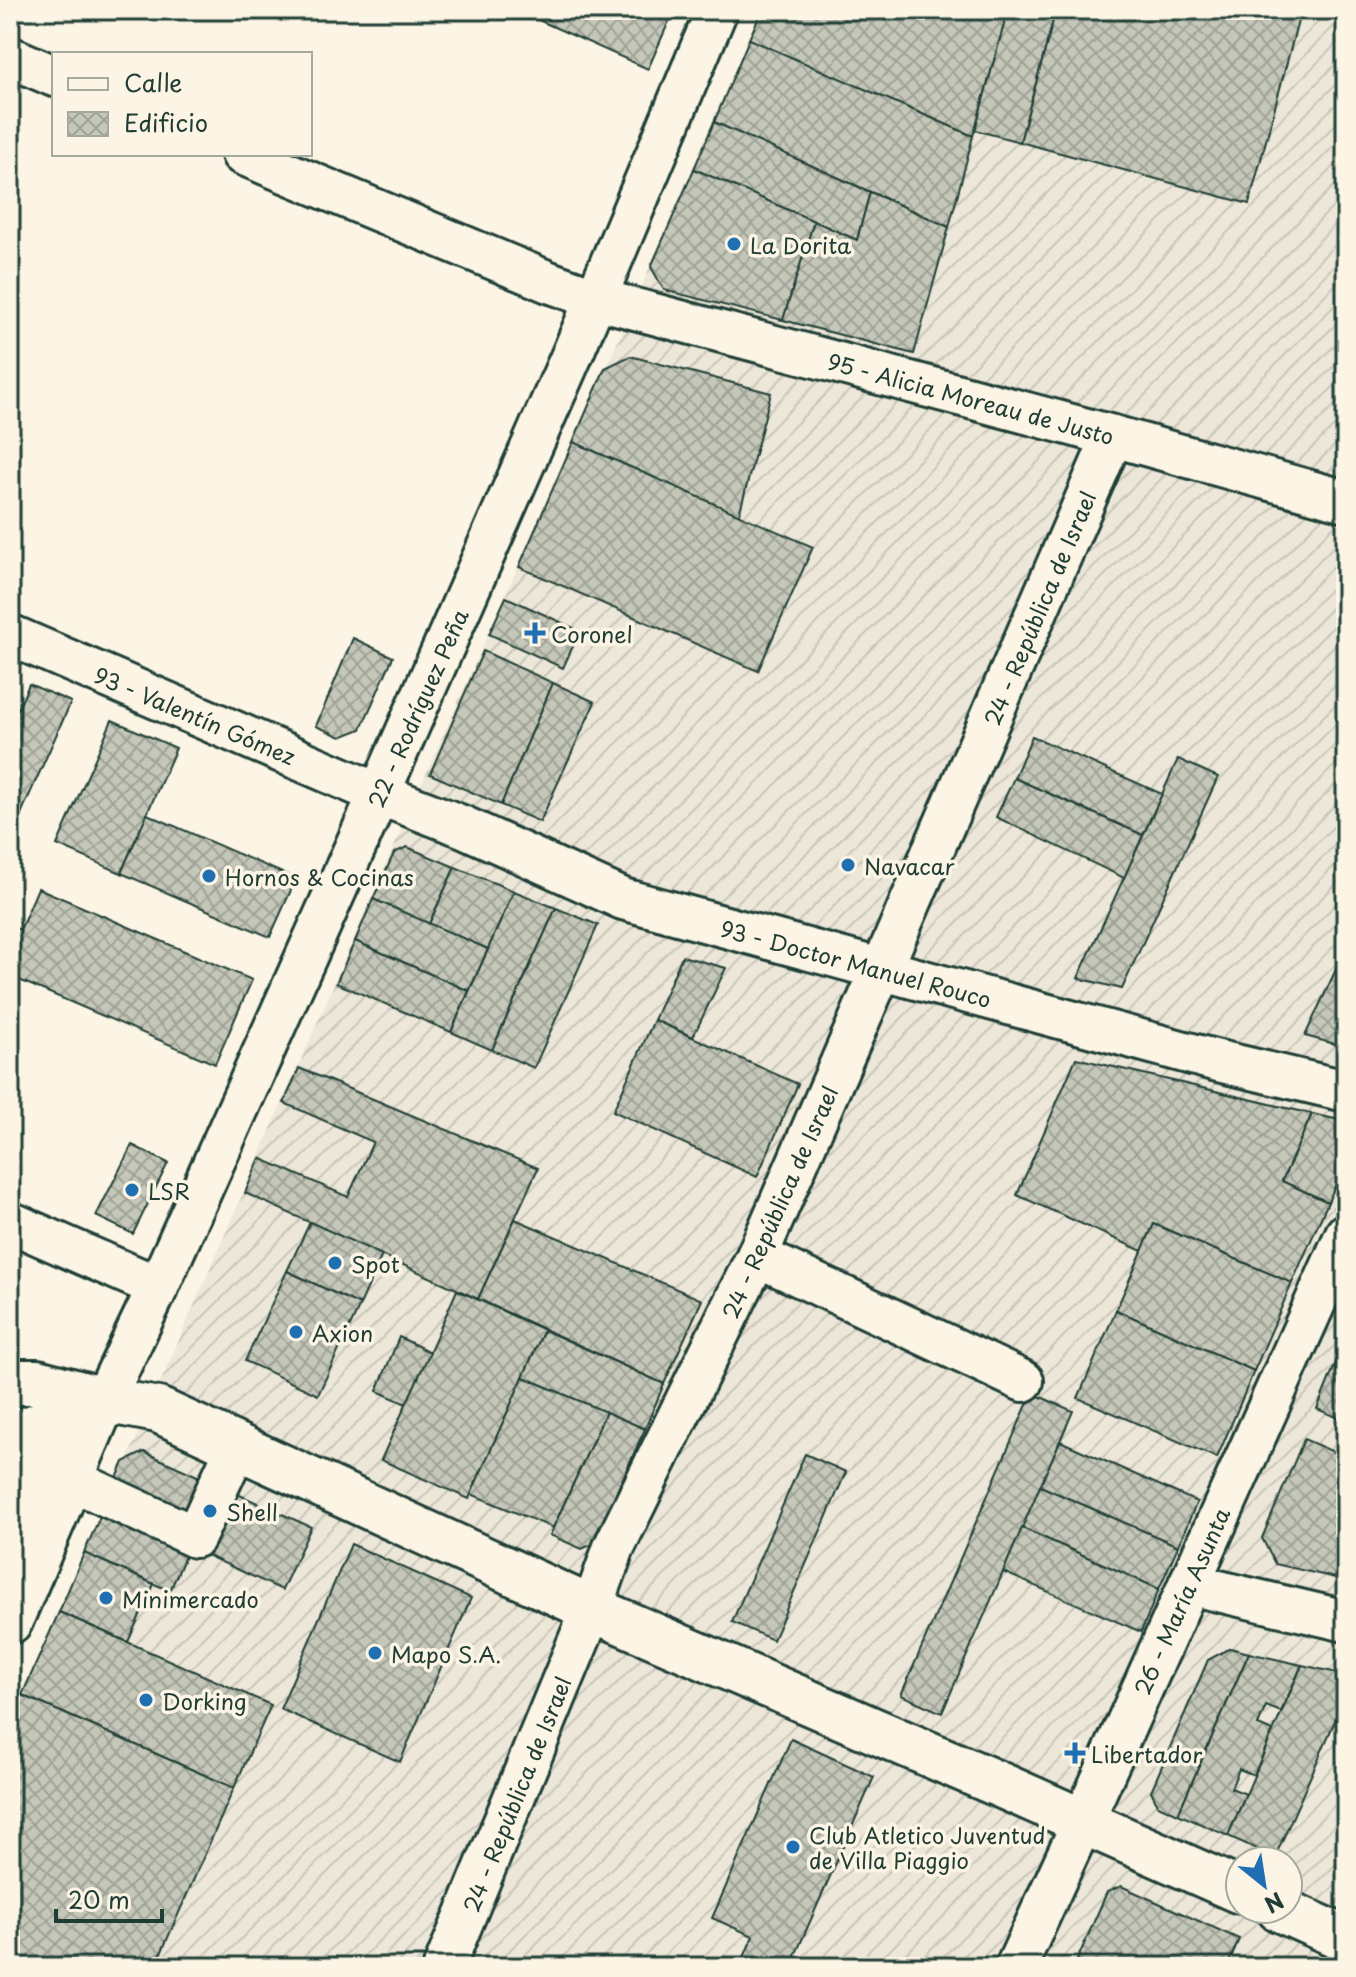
<svg xmlns="http://www.w3.org/2000/svg" width="1356" height="1977" viewBox="0 0 1356 1977" font-family="'Playpen Sans',sans-serif">
	<style>
		.industrial { fill: url(#industrial-furrows); fill-rule: evenodd }
		.building { fill: url(#building-cross-hatch); stroke: #1f3d34; stroke-width: 2 }
		.lines { fill: none; stroke-linecap: round; stroke-linejoin: round }
		.minor-casing { stroke: #1f3d34; stroke-width: 46 }
		.major-casing { stroke: #1f3d34; stroke-width: 50 }
		.minor { stroke: #fcf5e5; stroke-width: 40 }
		.major { stroke: #fcf5e5; stroke-width: 44 }
		.poi-dot { fill: #1f6fb2; stroke: #fcf5e5; stroke-width: 3 }
		.labels { text-anchor: middle; dominant-baseline: central; stroke-width: 7; stroke-linejoin: round; paint-order: stroke }
		.poi-label { font-size: 22px; fill: #1f3d34; stroke: #fcf5e5; text-anchor: start }
		.street-label { font-size: 22px; fill: #1f3d34; stroke: #fcf5e5 }
	</style>
	<defs>
		<pattern id="industrial-furrows" width="10" height="10" patternUnits="userSpaceOnUse" patternTransform="scale(2)"><rect width="10" height="10" fill="#ece7d8"/><path d="M-1 1l2-2M0 10L10 0M9 11l2-2" fill="none" stroke="#cac7ba"/></pattern>
		<pattern id="building-cross-hatch" width="8" height="8" patternUnits="userSpaceOnUse" patternTransform="scale(2)"><rect width="8" height="8" fill="#c5c7b9"/><path d="M0 0l8 8M0 8l8-8" fill="none" stroke="#9fa397"/></pattern>
	</defs>
	<rect width="100%" height="100%" fill="#fcf5e5"/>
	<filter id="ink" filterUnits="userSpaceOnUse"><feTurbulence type="fractalNoise" baseFrequency=".0125" numOctaves="2"/><feDisplacementMap in="SourceGraphic" scale="16" xChannelSelector="R" yChannelSelector="G"/><feConvolveMatrix kernelMatrix="1 2 1 2 8 2 1 2 1" color-interpolation-filters="sRGB"/></filter>
	<g filter="url(#ink)">
		<path class="industrial" d="M761,10H1346V1967H10V1728L395,844L608,364ZM1240,1861H1288V1909H1240Z"/>
		<g class="building">
			<path d="M516,10H674L648,69Z"/>
			<path d="M762,10H1008L973,136L749,39Z"/>
			<path d="M1008,10H1056L1020,142L975,130Z"/>
			<path d="M1056,10H1301L1249,204L1020,142Z"/>
			<path d="M749,39L973,136L949,227L714,122Z"/>
			<path d="M714,122L870,192L857,240L694,169Z"/>
			<path d="M694,169L814,221L783,320L664,290L651,267Z"/>
			<path d="M870,192L949,227L914,354L783,320L814,221L857,240Z"/>
			<path d="M630,356L771,393L739,515L573,442L605,368Z"/>
			<path d="M573,442L813,547L758,671L519,567Z"/>
			<path d="M506,597L580,631L563,668L489,634Z"/>
			<path d="M353,638L393,657L361,729L341,737L316,726Z"/>
			<path d="M483,651L553,683L501,805L430,774Z"/>
			<path d="M553,683L595,702L540,822L501,805Z"/>
			<path d="M29,684L71,702L21,814L10,809V727Z"/>
			<path d="M112,720L176,748L121,873L57,845Z"/>
			<path d="M1032,736L1162,794L1143,835L1014,778Z"/>
			<path d="M1178,759L1218,777L1122,989L1078,978Z"/>
			<path d="M1014,778L1143,835L1124,878L996,817Z"/>
			<path d="M10,809L21,814L10,839Z"/>
			<path d="M147,814L296,879L270,937L121,873Z"/>
			<path d="M407,847L455,867L429,924L373,899L394,853Z"/>
			<path d="M455,867L514,891L488,949L429,924Z"/>
			<path d="M38,888L252,980L215,1064L10,976V925L20,930Z"/>
			<path d="M514,891L556,908L492,1050L451,1032Z"/>
			<path d="M373,899L488,949L469,991L355,941Z"/>
			<path d="M556,908L598,925L534,1068L492,1050Z"/>
			<path d="M355,941L469,991L451,1032L336,983Z"/>
			<path d="M1346,948V1047L1305,1036Z"/>
			<path d="M682,956L726,968L693,1037L654,1020Z"/>
			<path d="M654,1020L798,1084L757,1177L613,1111Z"/>
			<path d="M1076,1058L1312,1114L1282,1181L1328,1202L1292,1283L1154,1224L1142,1251L1017,1195Z"/>
			<path d="M299,1068L538,1168L478,1299L245,1193L260,1158L348,1197L373,1142L284,1103Z"/>
			<path d="M1312,1114L1344,1121L1346,1123V1162L1328,1202L1282,1181Z"/>
			<path d="M132,1145L168,1163L133,1234L96,1216Z"/>
			<path d="M515,1219L702,1300L664,1384L478,1299Z"/>
			<path d="M310,1222L382,1255L360,1305L287,1271Z"/>
			<path d="M1154,1224L1292,1283L1254,1371L1116,1310Z"/>
			<path d="M287,1271L360,1305L318,1395L245,1361Z"/>
			<path d="M457,1290L544,1330L469,1499L381,1460Z"/>
			<path d="M1116,1310L1254,1371L1217,1458L1078,1398Z"/>
			<path d="M544,1330L664,1384L645,1429L523,1377Z"/>
			<path d="M399,1337L430,1352L406,1404L377,1391Z"/>
			<path d="M1342,1348L1346,1350V1421L1317,1409Z"/>
			<path d="M523,1377L606,1412L553,1528L471,1494Z"/>
			<path d="M1032,1393L1073,1411L942,1713L901,1695Z"/>
			<path d="M606,1412L645,1429L593,1544L582,1549L550,1535Z"/>
			<path d="M1346,1434V1571L1344,1580L1275,1564L1262,1538L1304,1439L1338,1454Z"/>
			<path d="M1060,1441L1197,1502L1178,1546L1040,1486Z"/>
			<path d="M144,1452L311,1527L282,1590L189,1547L170,1591L84,1553L124,1462Z"/>
			<path d="M805,1454L846,1472L773,1640L732,1622Z"/>
			<path d="M1040,1486L1178,1546L1159,1589L1022,1528Z"/>
			<path d="M1022,1528L1159,1589L1141,1632L1003,1572Z"/>
			<path d="M351,1544L471,1598L400,1762L280,1709Z"/>
			<path d="M84,1553L154,1584L128,1642L59,1612Z"/>
			<path d="M59,1612L271,1705L234,1788L22,1695Z"/>
			<path d="M1230,1648L1249,1653L1178,1814L1158,1805L1151,1791L1208,1660Z"/>
			<path d="M1249,1653L1302,1665L1281,1712L1266,1706L1258,1725L1273,1731L1254,1775L1239,1769L1231,1788L1246,1794L1228,1836L1178,1814Z"/>
			<path d="M1302,1665L1346,1675V1696L1275,1857L1228,1836Z"/>
			<path d="M22,1695L234,1788L155,1967H10V1723Z"/>
			<path d="M791,1739L874,1777L790,1967H740L753,1936L712,1918Z"/>
			<path d="M1121,1886L1239,1939L1227,1967H1074L1107,1892Z"/>
		</g>
		<g class="lines">
			<g class="minor-casing">
				<g id="minor">
					<path d="M10,57L54,76"/>
					<path d="M242,154L549,282L594,298L1113,436L1346,501"/>
					<path d="M10,635L379,794L464,827L623,899L1214,1060L1346,1091"/>
					<path d="M10,1222L158,1287"/>
					<path d="M757,1256L1023,1381"/>
					<path d="M71,1400H104L158,1287L379,794L572,355L717,10"/>
					<path d="M70,1479L195,1537L237,1446"/>
					<path d="M1189,1584L1346,1621"/>
					<path d="M444,1967L592,1609L614,1547L757,1256L1113,436"/>
					<path d="M1016,1967L1083,1821L1346,1234"/>
				</g>
			</g>
			<g class="major-casing">
				<g id="major">
					<path d="M10,1382H37L104,1400L158,1410L592,1609L1005,1787L1240,1891"/>
					<path d="M10,1436L94,1404"/>
					<path d="M10,1528L37,1471L82,1423"/>
					<path d="M10,1621L104,1400"/>
					<path d="M1279,1909L1346,1939"/>
				</g>
			</g>
			<use href="#minor" class="minor"/>
			<use href="#major" class="major"/>
		</g>
	</g>
	<g class="poi-dot">
		<circle cx="734" cy="244" r="8"/>
		<path d="M531 621h8v8h8v8h-8v8h-8v-8h-8v-8h8z"/>
		<circle cx="848" cy="865" r="8"/>
		<circle cx="209" cy="876" r="8"/>
		<circle cx="132" cy="1190" r="8"/>
		<circle cx="335" cy="1263" r="8"/>
		<circle cx="296" cy="1332" r="8"/>
		<circle cx="210" cy="1511" r="8"/>
		<circle cx="106" cy="1598" r="8"/>
		<circle cx="375" cy="1653" r="8"/>
		<circle cx="146" cy="1700" r="8"/>
		<path d="M1071 1741h8v8h8v8h-8v8h-8v-8h-8v-8h8z"/>
		<circle cx="793" cy="1847" r="8"/>
	</g>
	<g class="labels">
		<g class="poi-label">
			<text x="750" y="244">La Dorita</text>
			<text x="551" y="633">Coronel</text>
			<text x="864" y="865">Navacar</text>
			<text x="225" y="876">Hornos &amp; Cocinas</text>
			<text x="148" y="1190">LSR</text>
			<text x="351" y="1263">Spot</text>
			<text x="312" y="1332">Axion</text>
			<text x="226" y="1511">Shell</text>
			<text x="122" y="1598">Minimercado</text>
			<text x="391" y="1653">Mapo S.A.</text>
			<text x="162" y="1700">Dorking</text>
			<text x="1091" y="1753">Libertador</text>
			<text x="809" y="1834">Club Atletico Juventud<tspan x="809" dy="25">de Villa Piaggio</tspan></text>
		</g>
		<g class="street-label">
			<text transform="translate(971 398) rotate(15)">95 - Alicia Moreau de Justo</text>
			<text transform="translate(1039 608) rotate(-67)">24 - República de Israel</text>
			<text transform="translate(417 708) rotate(-66)">22 - Rodríguez Peña</text>
			<text transform="translate(195 715) rotate(23)">93 - Valentín Gómez</text>
			<text transform="translate(856 963) rotate(15)">93 - Doctor Manuel Rouco</text>
			<text transform="translate(779 1202) rotate(-66)">24 - República de Israel</text>
			<text transform="translate(1181 1601) rotate(-66)">26 - María Asunta</text>
			<text transform="translate(516 1794) rotate(-68)">24 - República de Israel</text>
		</g>
	</g>
	<rect width="1356" height="1977" fill="none" stroke="#fcf5e5" stroke-width="40"/>
	<rect x="20" y="20" width="1316" height="1937" fill="none" stroke="#1f3d34" stroke-width="3" filter="url(#ink)"/>
	<rect x="52" y="52" width="260" height="104" fill="#fcf5e5" stroke="#a4ab9e" stroke-width="2"/>
	<rect x="68" y="78" width="40" height="12" fill="#fcf5e5" stroke="#a4ab9e" stroke-width="2"/>
	<text x="124" y="92" font-size="24" fill="#1f3d34">Calle</text>
	<rect x="68" y="112" width="40" height="24" fill="url(#building-cross-hatch)" stroke="#a4ab9e" stroke-width="2"/>
	<text x="124" y="132" font-size="24" fill="#1f3d34">Edificio</text>
	<g transform="translate(1264 1885) rotate(150)"><circle r="38" fill="#fcf5e5" stroke="#a4ab9e" stroke-width="2"/>
	<path d="M0-6L14 30L0 20L-14 30Z" fill="#1f6fb2"/>
	<text y="-12" font-size="22" font-weight="bold" text-anchor="middle" fill="#1f3d34">N</text>
	</g>
	<path d="M56 1909v12h106v-12" fill="none" stroke="#1f3d34" stroke-width="4"/>
	<text x="68" y="1909" font-size="24" fill="#1f3d34" stroke="#fcf5e5" stroke-width="6" paint-order="stroke">20 m</text>
</svg>
